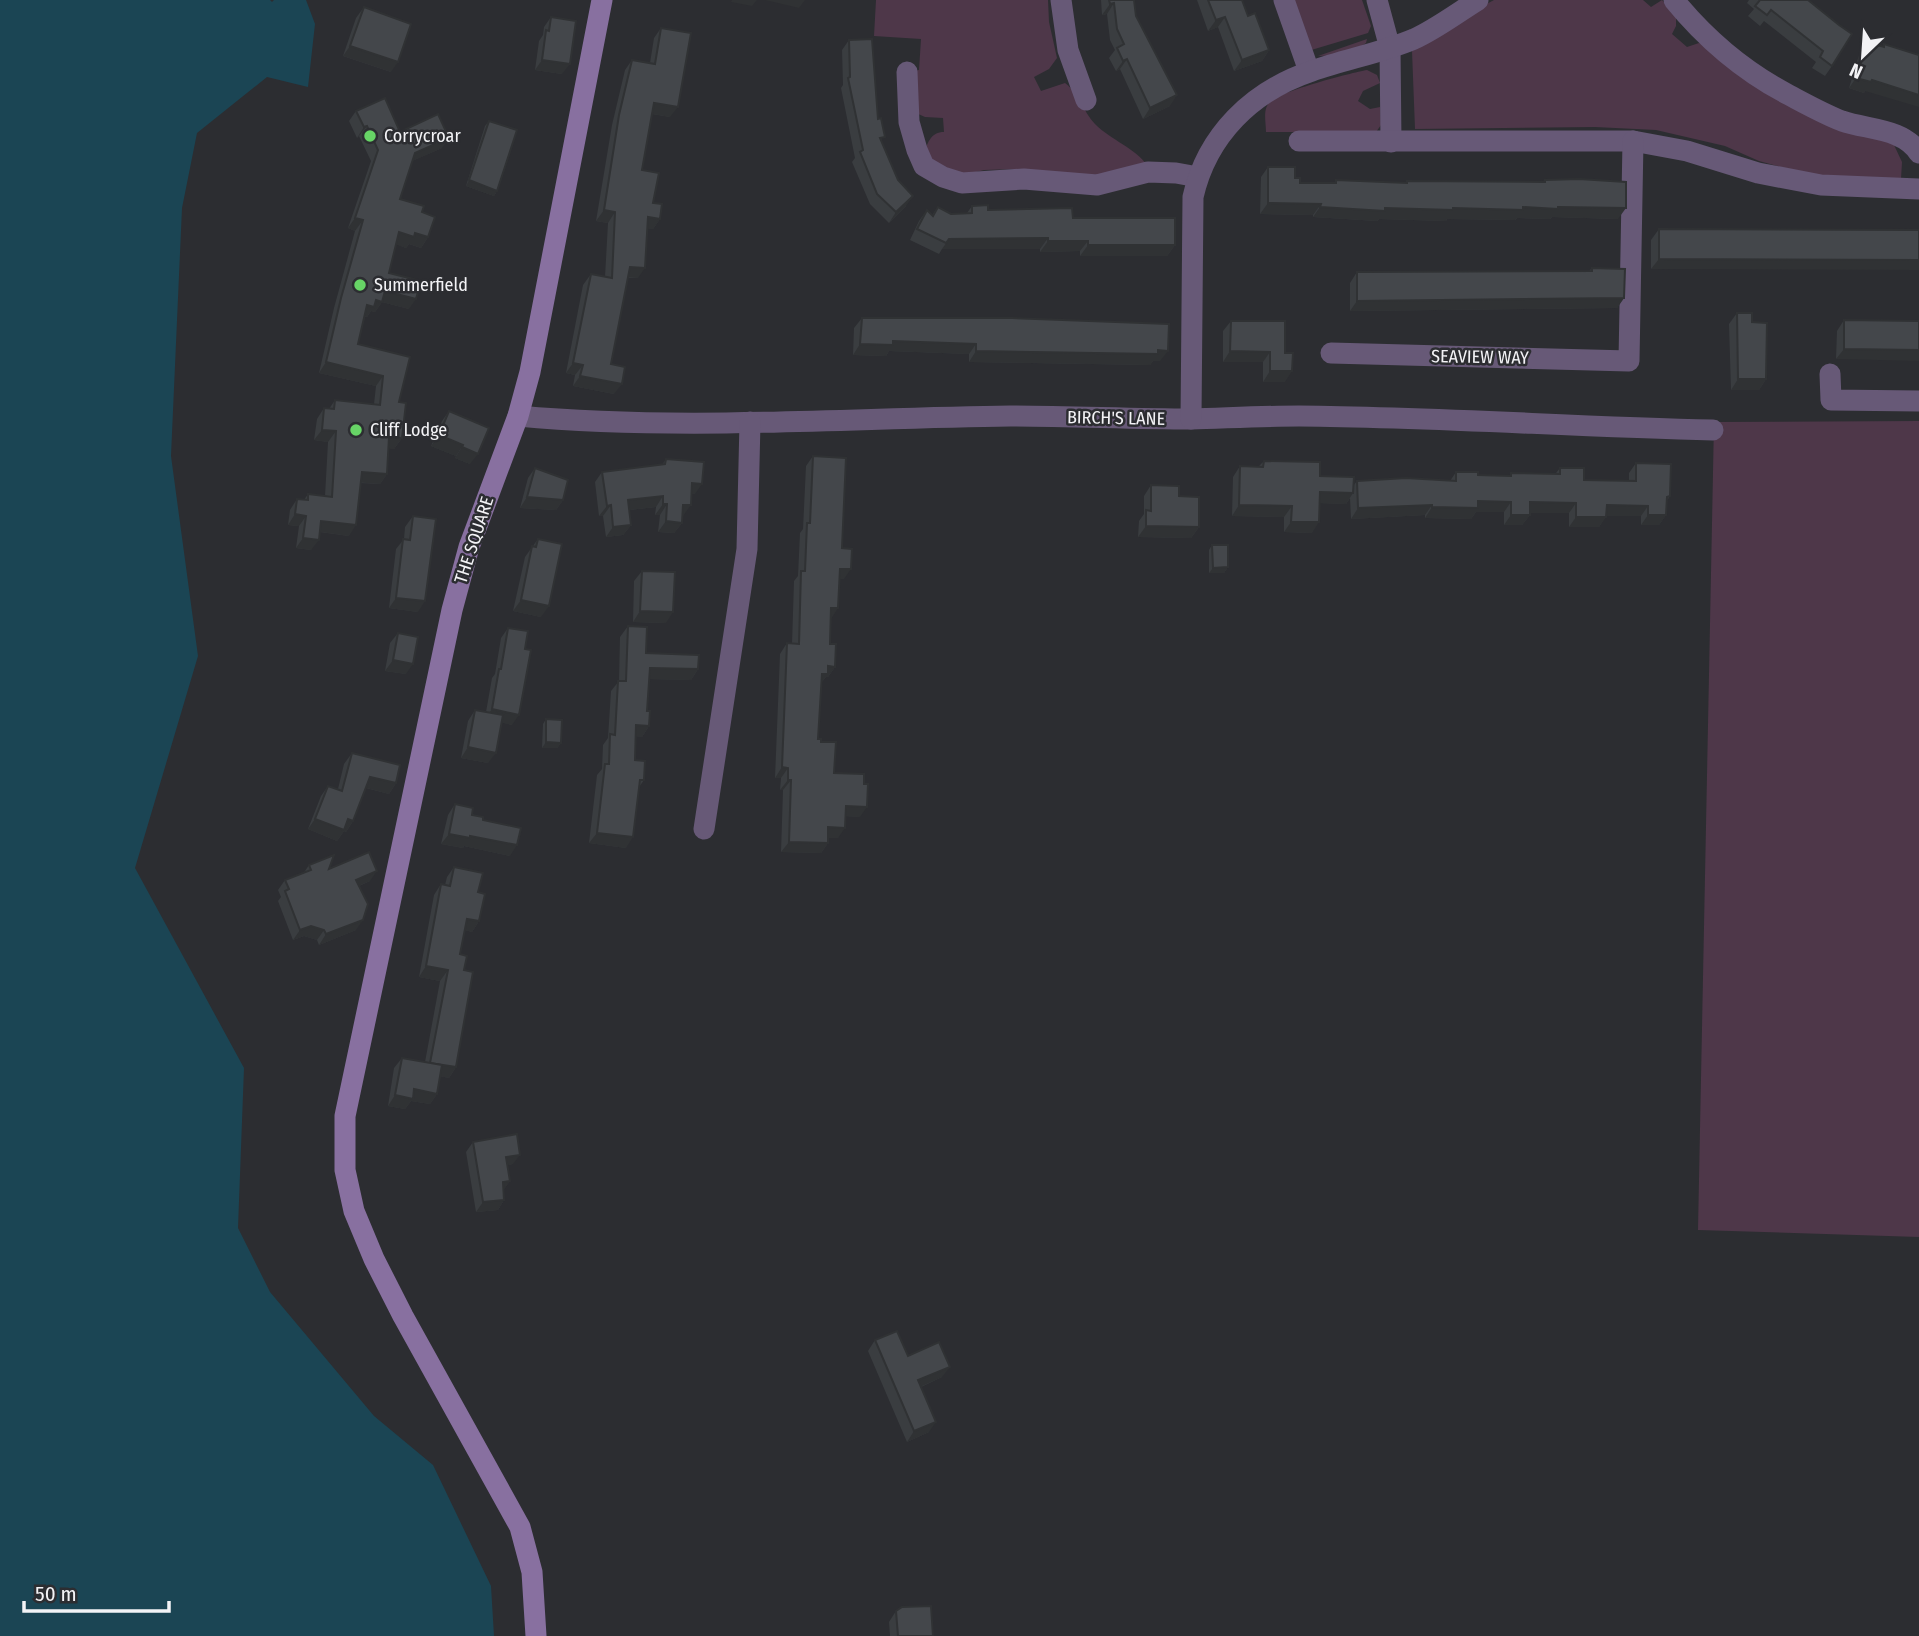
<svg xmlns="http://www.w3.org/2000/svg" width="1919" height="1636" viewBox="0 0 1919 1636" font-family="'Fira Sans Condensed',sans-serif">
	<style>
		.green { fill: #4e3749 }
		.water { fill: #1b4554 }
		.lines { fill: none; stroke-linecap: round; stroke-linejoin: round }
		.street { stroke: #675977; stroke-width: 21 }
		.secondary { stroke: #8870a0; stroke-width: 21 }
		.wall { fill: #3a3d40 }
		.shaded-wall { fill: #303234 }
		.building { fill: #44474b; stroke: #303234; stroke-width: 2 }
		.poi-dot { fill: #67d466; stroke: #2c2d31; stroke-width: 2.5 }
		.labels { text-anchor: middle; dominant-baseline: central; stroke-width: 5; stroke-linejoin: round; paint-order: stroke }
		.poi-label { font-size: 18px; fill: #f3f3f6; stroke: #2c2d31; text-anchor: start }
		.street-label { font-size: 18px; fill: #f3f3f6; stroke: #2c2d31 }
	</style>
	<rect width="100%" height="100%" fill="#2c2d31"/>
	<g class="green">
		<path d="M876,0H1048L1049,22L1057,58L1049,69L1034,77L1041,91L1065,83C1081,95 1082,110 1095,124C1111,140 1135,148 1148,166L1095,178L1016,169L984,170L960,176L952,175L924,153C928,142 931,132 944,132L943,118L925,117L916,113L912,71L919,70L921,39L874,36Z"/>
		<path d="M1289,0H1362L1371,26L1368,33L1308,51Z"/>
		<path d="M1494,0H1643L1651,7L1662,0L1676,16V26L1672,34L1687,47L1699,43L1706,45L1894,145L1902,162L1901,179L1837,178L1799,172L1759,161L1725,146L1656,130L1595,127L1415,129L1412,51C1440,35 1465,15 1494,0Z"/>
		<path d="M1367,39L1366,43C1353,52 1335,56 1318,56Z"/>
		<path d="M1367,70L1377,75L1380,83L1363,91L1358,101L1370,109L1380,107L1381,125L1376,132H1266C1266,122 1262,108 1271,101C1282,91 1350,73 1367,70Z"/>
		<path d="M1919,421V1237L1698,1230L1714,422Z"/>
	</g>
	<path class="water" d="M0,0H270L272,2L274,0H306L315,24L308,87L267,77L197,133L182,208L171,456L198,656L135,868L244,1068L238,1228L270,1292L374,1416L433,1465L491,1586L494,1636H0Z"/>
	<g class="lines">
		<g class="street">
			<path d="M1061,0L1068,50L1086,100"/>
			<path d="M1284,0L1309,71"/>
			<path d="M1377,0L1390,48L1391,142"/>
			<path d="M1674,0C1705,38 1745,72 1789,95C1806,104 1824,114 1842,121C1868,130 1903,128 1919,153"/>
			<path d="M907,72L909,122L917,150L924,166L943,177L962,183L1024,179L1097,185L1148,172L1176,173L1198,177"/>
			<path d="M1299,141H1633L1687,151L1758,173L1821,185L1919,189"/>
			<path d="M1331,353L1629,361L1633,141"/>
			<path d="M1830,374L1831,400L1919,401"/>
			<path d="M518,416C682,431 846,418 1010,416C1071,416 1131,419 1191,419C1227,418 1263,416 1299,416C1437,417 1575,427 1713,430"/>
			<path d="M1191,419L1193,197C1207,135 1252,91 1312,71C1346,59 1381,53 1414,39C1436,29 1457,13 1478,0"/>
			<path d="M704,829L747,549L750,422"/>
		</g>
		<path class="secondary" d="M536,1636L532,1572L520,1527L403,1316L374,1259L354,1211L345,1170V1116L452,610L469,547L518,416L530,372L602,0"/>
	</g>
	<g class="wall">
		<path d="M1101,0H1134L1136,16L1170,106L1143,119L1120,69L1116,71L1109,58L1115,50L1110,40L1107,14L1102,15Z"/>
		<path d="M1197,0H1242L1248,16L1269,50L1262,61L1234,71L1218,27L1208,31Z"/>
		<path d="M1749,0H1808L1832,66L1825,76L1812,68L1816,62L1764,21L1760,26L1748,16L1754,9L1747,3Z"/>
		<path d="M364,7L391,72L343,56L356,18Z"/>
		<path d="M551,17L562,74L535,70L539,41L543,35L544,27Z"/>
		<path d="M661,28L670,117L652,114L642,170L660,219L653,229L647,228L638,278H628L611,364L614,394L573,386L575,375L566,373L583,285L591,274L605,277L608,223L596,221L612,125L625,70L632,60L650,63L654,38Z"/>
		<path d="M849,40L878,119L882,142L906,206L889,223L870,204L852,162L855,158L841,88L843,85L842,50Z"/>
		<path d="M1867,42L1883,47L1884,44L1864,93L1849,88L1860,52Z"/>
		<path d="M356,111L400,132L442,148L412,161L400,199L422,212L428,237L421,248L409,244L406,248L396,244L389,273L409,309L382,302L375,312L371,311L367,317H365L358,344L410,357L399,402L402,438L394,449L389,448L387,474L380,484L361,483L349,536L320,532L311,550L296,548L299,526L288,525L290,510L297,499L304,500L308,494L325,496L328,442L314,440L317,419L324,408L329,409L335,400L374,404L376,386L319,373L334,308L355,231L348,228L371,161L359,136L357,138L349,121Z"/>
		<path d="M489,121L497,191L494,196L466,186L485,126Z"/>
		<path d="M1268,167L1295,178L1300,183H1334L1336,180L1405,183L1407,181L1543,182L1545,180L1618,219L1552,217L1550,219L1517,218L1515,220L1447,219L1446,221L1379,219L1377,221L1313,217V215L1260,214L1261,177Z"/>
		<path d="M972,206L988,210L1073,218L1175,245L1167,256H1080V251L1040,252V249H942L939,254L910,240L919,221L927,210L932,215L938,207L951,214L967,213Z"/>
		<path d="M1659,229L1919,230L1651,269V240Z"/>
		<path d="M1592,268L1624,298L1617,308L1350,311V283L1357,272L1589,271Z"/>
		<path d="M1737,313L1752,322L1766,379L1759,390H1731L1729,324Z"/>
		<path d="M862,318L1160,361H1153L1150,365L969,362V354L889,351L886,356L853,355L854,328Z"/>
		<path d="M1844,320L1919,321L1836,359L1837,331Z"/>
		<path d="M1231,321H1285V382H1263V362H1223V331Z"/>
		<path d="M449,411L470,464L455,458L456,456L431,446L442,421Z"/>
		<path d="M813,456L842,548L844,579H840L830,619V644L835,667L828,677H826L821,683L818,739L821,742L834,773L860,817L846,816L838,838H828V843L821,853L781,852L783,790H780L781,778H775L780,654L787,643L792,644L794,581L798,576L800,533L803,529L806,466Z"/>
		<path d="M666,459L695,494H692L683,516H682V523L674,533L658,532L660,515H655L656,507L629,510L631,525L623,535L606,537L603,516H599L595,482L602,472L662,465Z"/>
		<path d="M1264,461L1353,486L1357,481H1450L1456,472L1478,475L1509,476L1511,473H1556L1560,468L1584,480L1629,481V473L1636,463L1670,496L1666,502V515L1659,525H1641V516H1606L1599,527H1569V513H1530V515L1522,525H1504V512H1476L1471,519L1425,518V515L1351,519L1350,498L1346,504L1320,503L1312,533L1284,532V517L1232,516L1233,477L1240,466H1259Z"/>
		<path d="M535,468L563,500L556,510L520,508L528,478Z"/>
		<path d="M1151,485L1199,527L1191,538L1138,537L1139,521L1144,514V496Z"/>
		<path d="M413,516L418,612L389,608L396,549L404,539L405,527Z"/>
		<path d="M538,539L541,617L513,611L525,557Z"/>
		<path d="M1212,545L1228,567L1224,573H1209V550Z"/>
		<path d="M642,571L666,623L633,622L634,581Z"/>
		<path d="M628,626L646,653L698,669L691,680L649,679L647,711L649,726L642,737L636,736L635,760L644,780L639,787L626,848L589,843L597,775L602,769L603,745L608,738L611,691L619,681L620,637Z"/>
		<path d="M508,628L512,725L501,722L488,763L461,758L468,721L475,710L486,712L492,678L495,674L501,638Z"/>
		<path d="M398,633L406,674L385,671L390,643Z"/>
		<path d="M546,719L561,743L557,748H542L543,724Z"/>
		<path d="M352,753L396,783L389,794L366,788L353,821L346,832L344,831L337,841L308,829L321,796L328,786L338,789L344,764Z"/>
		<path d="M455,804L483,820L510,856L464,846L463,848L441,844L448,815Z"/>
		<path d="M309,865L329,869L370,881L359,886L356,930L319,945L317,940L304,936L293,940L278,901L281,897L278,890L285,880L303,874Z"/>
		<path d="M454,867L478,892L479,921L472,932L465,930L460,954L464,970L456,1067L449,1078L440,1076L437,1094L430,1104L411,1101L405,1109L388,1106L394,1068L402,1058L425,1062L440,981L419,977L434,895L441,884L445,885L447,877Z"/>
		<path d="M473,1142L513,1164L507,1165L510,1181L503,1190L504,1200L498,1210L476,1212L466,1152Z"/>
		<path d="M875,1340L908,1356L942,1377L921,1387L929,1432L907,1442L868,1351Z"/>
		<path d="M896,1611L933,1636H890L889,1622Z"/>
	</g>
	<g class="shaded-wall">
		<path d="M732,0H757L752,6L731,2Z"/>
		<path d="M765,0H805L799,8Z"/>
		<path d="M1114,3L1107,14L1102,15L1110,4Z"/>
		<path d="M1225,17L1218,27L1208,31L1216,20Z"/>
		<path d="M350,46L398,62L391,72L343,56Z"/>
		<path d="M1269,50L1262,61L1234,71L1242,60Z"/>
		<path d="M1127,59L1120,69L1116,71L1123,61Z"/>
		<path d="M542,60L570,64L562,74L535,70Z"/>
		<path d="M1856,78L1872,80L1919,95V107L1865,91L1864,93L1849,88Z"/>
		<path d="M1177,95L1170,106L1143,119L1150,108Z"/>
		<path d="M654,103L678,107L670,117L647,113Z"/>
		<path d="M367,126L359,136L357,138L364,127Z"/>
		<path d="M449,138L442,148L408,163L415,153Z"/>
		<path d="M469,180L497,191L494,196L466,186Z"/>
		<path d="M913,196L906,206L889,223L896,212Z"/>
		<path d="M1268,203L1321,204L1313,215L1260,214Z"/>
		<path d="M1320,207L1385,208L1558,207L1626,208L1618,219L1552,217L1550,219L1517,218L1515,220L1447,219L1446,221L1379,219L1377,221L1313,217Z"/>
		<path d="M604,210L615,212L608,223L596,221Z"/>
		<path d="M648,217L660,219L653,229L640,228Z"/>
		<path d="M355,218L363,220L355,231L348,228Z"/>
		<path d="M399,232L415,233L428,237L421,248L409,244L406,248L392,243Z"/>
		<path d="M1048,238L1040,249H942L949,239Z"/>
		<path d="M1048,241H1088L1080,251L1040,252Z"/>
		<path d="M1088,245H1175L1167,256H1080Z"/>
		<path d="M1659,259L1919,260V270L1651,269Z"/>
		<path d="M630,267L645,268L638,278L622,277Z"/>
		<path d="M385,291L416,299L409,309L382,302L375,312L371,311L367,317L360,315L367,305L376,300Z"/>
		<path d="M1624,298L1617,308L1350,311L1357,301Z"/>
		<path d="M893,341L976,344L969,354L889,351L886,356L853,355L860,344Z"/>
		<path d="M1844,349L1919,350V361L1836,359Z"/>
		<path d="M976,351L1158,350L1168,351L1160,361H1153L1150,365L969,362Z"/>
		<path d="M1230,351L1270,352L1263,362H1223Z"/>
		<path d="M326,362L383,376L376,386L319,373Z"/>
		<path d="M573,363L583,365L575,375L566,373Z"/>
		<path d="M1270,371H1292L1285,382H1263Z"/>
		<path d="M580,376L622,384L614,394L573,386Z"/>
		<path d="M1738,379H1766L1759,390H1731Z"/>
		<path d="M322,430L336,431L328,442L314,440Z"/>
		<path d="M439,435L463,445L456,456L431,446Z"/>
		<path d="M389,437L402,438L394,449L382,448Z"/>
		<path d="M462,447L478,454L470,464L455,458Z"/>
		<path d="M362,472L387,474L380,484L354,482Z"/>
		<path d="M692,483L702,484L695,494H685Z"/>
		<path d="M1320,492L1353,493L1346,504L1313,503Z"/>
		<path d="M663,496L656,507L620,511L628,500Z"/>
		<path d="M527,497L563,500L556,510L520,508Z"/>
		<path d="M1478,501L1511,502L1504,512H1476L1471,519L1425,518L1432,507Z"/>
		<path d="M1530,502L1576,503L1569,513H1523Z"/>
		<path d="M663,504H667L660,515H655Z"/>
		<path d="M611,505L603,516H599L607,506Z"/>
		<path d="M683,505H691L683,516H676Z"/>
		<path d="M1239,505L1292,506L1284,517L1232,516Z"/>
		<path d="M1432,505L1425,515L1351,519L1358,508Z"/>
		<path d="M1607,505L1648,506L1641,516H1600Z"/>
		<path d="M295,514L306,516L299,526L288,525Z"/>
		<path d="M1511,515H1530L1522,525H1504Z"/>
		<path d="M1648,515H1666L1659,525H1641Z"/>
		<path d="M1576,517H1606L1599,527H1569Z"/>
		<path d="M321,521L356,525L349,536L314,531Z"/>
		<path d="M666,521L682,523L674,533L658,532Z"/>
		<path d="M1291,522H1319L1312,533L1284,532Z"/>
		<path d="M631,525L623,535L606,537L613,527Z"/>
		<path d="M1146,526L1199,527L1191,538L1138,537Z"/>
		<path d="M303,538L319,540L311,550L296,548Z"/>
		<path d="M1228,567L1224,573H1209L1213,568Z"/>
		<path d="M840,569H851L844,579H833Z"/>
		<path d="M396,598L425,601L418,612L389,608Z"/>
		<path d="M521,600L549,606L541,617L513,611Z"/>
		<path d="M831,608H838L831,619L824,618Z"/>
		<path d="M640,611L673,612L666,623L633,622Z"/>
		<path d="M393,660L413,664L406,674L385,671Z"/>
		<path d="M828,666L835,667L828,677H826L820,684H815Z"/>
		<path d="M650,668L698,669L691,680L643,679Z"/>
		<path d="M492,709L519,715L512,725L485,719Z"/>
		<path d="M636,725L649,726L642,737L629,736Z"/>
		<path d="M546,742L561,743L557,748H542Z"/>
		<path d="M468,747L496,753L488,763L461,758Z"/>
		<path d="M782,767L788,768L781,778H775Z"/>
		<path d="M370,777L396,783L389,794L363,787Z"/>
		<path d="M788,780H791L783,790H780Z"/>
		<path d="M846,806L867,807L860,817L839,816Z"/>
		<path d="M315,819H348L353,821L346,832L344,831L337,841L308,829Z"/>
		<path d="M828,827L845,828L838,838H821Z"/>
		<path d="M597,833L633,837L626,848L589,843Z"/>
		<path d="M449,834L470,836L517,845L510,856L464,846L463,848L441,844Z"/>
		<path d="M789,842L828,843L821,853L781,852Z"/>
		<path d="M377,871L370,881L349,890L356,880Z"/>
		<path d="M467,919L479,921L472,932L460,929Z"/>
		<path d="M363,920L356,930L319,945L326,934Z"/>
		<path d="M311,926L324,930L317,940L304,936L293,940L300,930Z"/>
		<path d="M426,966L448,970L440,981L419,977Z"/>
		<path d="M430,1063L456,1067L449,1078L423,1073Z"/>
		<path d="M414,1089L437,1094L430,1104L411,1101L405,1109L388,1106L395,1095Z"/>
		<path d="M520,1155L513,1164L499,1167L506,1157Z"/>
		<path d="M510,1181L503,1191V1182Z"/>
		<path d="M504,1200L498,1210L476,1212L483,1202Z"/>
		<path d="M950,1367L942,1377L911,1391L918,1380Z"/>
		<path d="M936,1422L929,1432L907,1442L914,1431Z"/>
	</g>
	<g class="building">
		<path d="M1109,0H1134L1136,16L1177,95L1150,108L1127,59L1123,61L1117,48L1124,44L1117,29L1114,3L1110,4Z"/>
		<path d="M1208,0H1242L1248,16L1255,13L1269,50L1242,60L1225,17L1216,20Z"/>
		<path d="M1760,0H1808L1839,25L1852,34L1832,66L1820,57L1823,51L1771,10L1767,15L1755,6Z"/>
		<path d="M364,7L411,24L398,62L350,46Z"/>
		<path d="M551,17L576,21L570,64L542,60L546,30L549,31Z"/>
		<path d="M661,28L691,33L678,107L654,103L642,170L659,173L653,203L662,204L660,219L648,217L645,268L630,267L611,364L625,367L622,384L580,376L583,365L573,363L591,274L612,278L615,212L604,210L619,115L632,60L655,64Z"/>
		<path d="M872,39L878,119L881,118L885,137L880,138L898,180L913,196L896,212L877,194L860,152L863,150L848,78L850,77L849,40Z"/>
		<path d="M1867,42L1884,47V44L1919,55V95L1872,80L1871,82L1856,78Z"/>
		<path d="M385,98L400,132L438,114L449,138L415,153L400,199L424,206L422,212L435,217L428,237L415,233L414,237L399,232L389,273L421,281L416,299L385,291L382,302L376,300L374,307L367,305L358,344L410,357L399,402L406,403L402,438L389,437L387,474L362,472L356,525L321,521L319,540L303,538L306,516L295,514L297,499L308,500V494L332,497L336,431L322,430L324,408L334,409L335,400L380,405L383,376L326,362L341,298L363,220L355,218L378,150L367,126L364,127L356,111Z"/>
		<path d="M489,121L517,130L497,191L469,180Z"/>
		<path d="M1268,167H1295V178H1300V183H1336V180L1407,183V181L1545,182V180L1579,179L1626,182V208L1558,207V209L1523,207V210L1453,208V210L1385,208V211L1320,207L1321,204L1268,203Z"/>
		<path d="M988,205V210L1072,208L1073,218H1175V245H1088V241H1048V238L949,239L946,243L917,229L927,210L933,216L938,207L951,214L972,213V206Z"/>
		<path d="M1659,229L1919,230V260L1659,259Z"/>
		<path d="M1592,268L1625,269L1624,298L1357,301V272L1592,271Z"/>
		<path d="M1737,313H1752V322L1767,323L1766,379H1738Z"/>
		<path d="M862,318H1012L1169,324L1168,351L1158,350V354L976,351V344L893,341V345L860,344Z"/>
		<path d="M1844,320L1919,321V350L1844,349Z"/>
		<path d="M1231,321H1285V353H1293L1292,371H1270V352L1230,351Z"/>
		<path d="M449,411L489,428L478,454L462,447L463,445L439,435Z"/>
		<path d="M813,456L846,458L842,548L852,549L851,569H840L838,608H831L830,644H836L835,667L828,666V674H822L818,739H821V742H836L834,773L864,774V784H868L867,807L846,806L845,828L828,827V843L789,842L791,780H788V768L782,767L787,643L799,644L801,571H805L807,523H810Z"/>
		<path d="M666,459L704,462L702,484L692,483L691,505H683L682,523L666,521L667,504H663V496L628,500L631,525L613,527L611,505L607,506L602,472L665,464Z"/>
		<path d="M1264,461L1320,462V476L1354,477L1353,493L1320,492L1319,522H1291L1292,506L1239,505L1240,466L1263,467Z"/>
		<path d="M1636,463L1671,464L1670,496L1667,497L1666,515H1648V506L1607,505L1606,517H1576V503L1530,502V515H1511V502L1478,501V508L1432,507V505L1358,508L1357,481L1406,478L1456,481V472H1478V475L1511,476V473L1560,474V468H1584V480L1636,481Z"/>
		<path d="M535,468L568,480L563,500L527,497Z"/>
		<path d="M1151,485L1179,486V496L1199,497V527L1146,526V510L1151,511Z"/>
		<path d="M413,516L436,519L425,601L396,598L403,539L410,540Z"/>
		<path d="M538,539L562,544L549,606L521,600L532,546L536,547Z"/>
		<path d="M1212,545H1228V567L1213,568Z"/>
		<path d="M642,571L675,572L673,612L640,611Z"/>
		<path d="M628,626L647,627L646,653L699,655L698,669L650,668L647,711H650L649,726L636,725L635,760L645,761L644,780H640L633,837L597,833L605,764H609L610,734L615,735L618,681H626Z"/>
		<path d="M508,628L528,631L525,649L531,650L519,715L492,709L499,669H501Z"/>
		<path d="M398,633L418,637L413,664L393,660Z"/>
		<path d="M475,710L503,715L496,753L468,747Z"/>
		<path d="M546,719L562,720L561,743L546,742Z"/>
		<path d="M352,753L400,765L396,783L370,777L353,821L348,819L344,830L315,819L328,786L342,791Z"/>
		<path d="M455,804L473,808L472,815L483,817V820L521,828L517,845L470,836V838L449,834Z"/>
		<path d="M369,852L377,871L356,880L368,904L363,920L326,934L324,930L311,926L300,930L285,891L289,889L285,880L311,870L309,865L334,855L329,869Z"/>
		<path d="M454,867L483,873L478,892L485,894L479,921L467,919L460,954L467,956L464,970L473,972L456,1067L430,1063L448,970L426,966L441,884L450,886Z"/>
		<path d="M402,1058L442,1065L437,1094L414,1089L413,1099L395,1095Z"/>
		<path d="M517,1134L520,1155L506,1157L510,1181L503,1182L504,1200L483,1202L473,1142Z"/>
		<path d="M897,1331L908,1356L939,1342L950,1367L918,1380L936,1422L914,1431L875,1340Z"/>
		<path d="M931,1606L933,1636H898L896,1611L902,1607Z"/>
	</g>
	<g class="poi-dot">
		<circle cx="370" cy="136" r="7"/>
		<circle cx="360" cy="285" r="7"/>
		<circle cx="356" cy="430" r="7"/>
	</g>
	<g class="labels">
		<g class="poi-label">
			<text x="384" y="136">Corrycroar</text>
			<text x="374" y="285">Summerfield</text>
			<text x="370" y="430">Cliff Lodge</text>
		</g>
		<g class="street-label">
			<text transform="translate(1480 357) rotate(1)">SEAVIEW WAY</text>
			<text transform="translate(1116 418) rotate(1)">BIRCH'S LANE</text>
			<text transform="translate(474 540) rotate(-72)">THE SQUARE</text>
		</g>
	</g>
	<g transform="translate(1863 56) rotate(205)" stroke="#2c2d31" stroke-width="5" paint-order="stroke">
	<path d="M0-5L12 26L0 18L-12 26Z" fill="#f3f3f6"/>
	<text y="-10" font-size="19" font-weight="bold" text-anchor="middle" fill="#f3f3f6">N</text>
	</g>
	<path d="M24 1601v10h145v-10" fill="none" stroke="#f3f3f6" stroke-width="3.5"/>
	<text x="35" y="1601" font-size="21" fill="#f3f3f6" stroke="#2c2d31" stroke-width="5" paint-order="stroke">50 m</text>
</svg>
